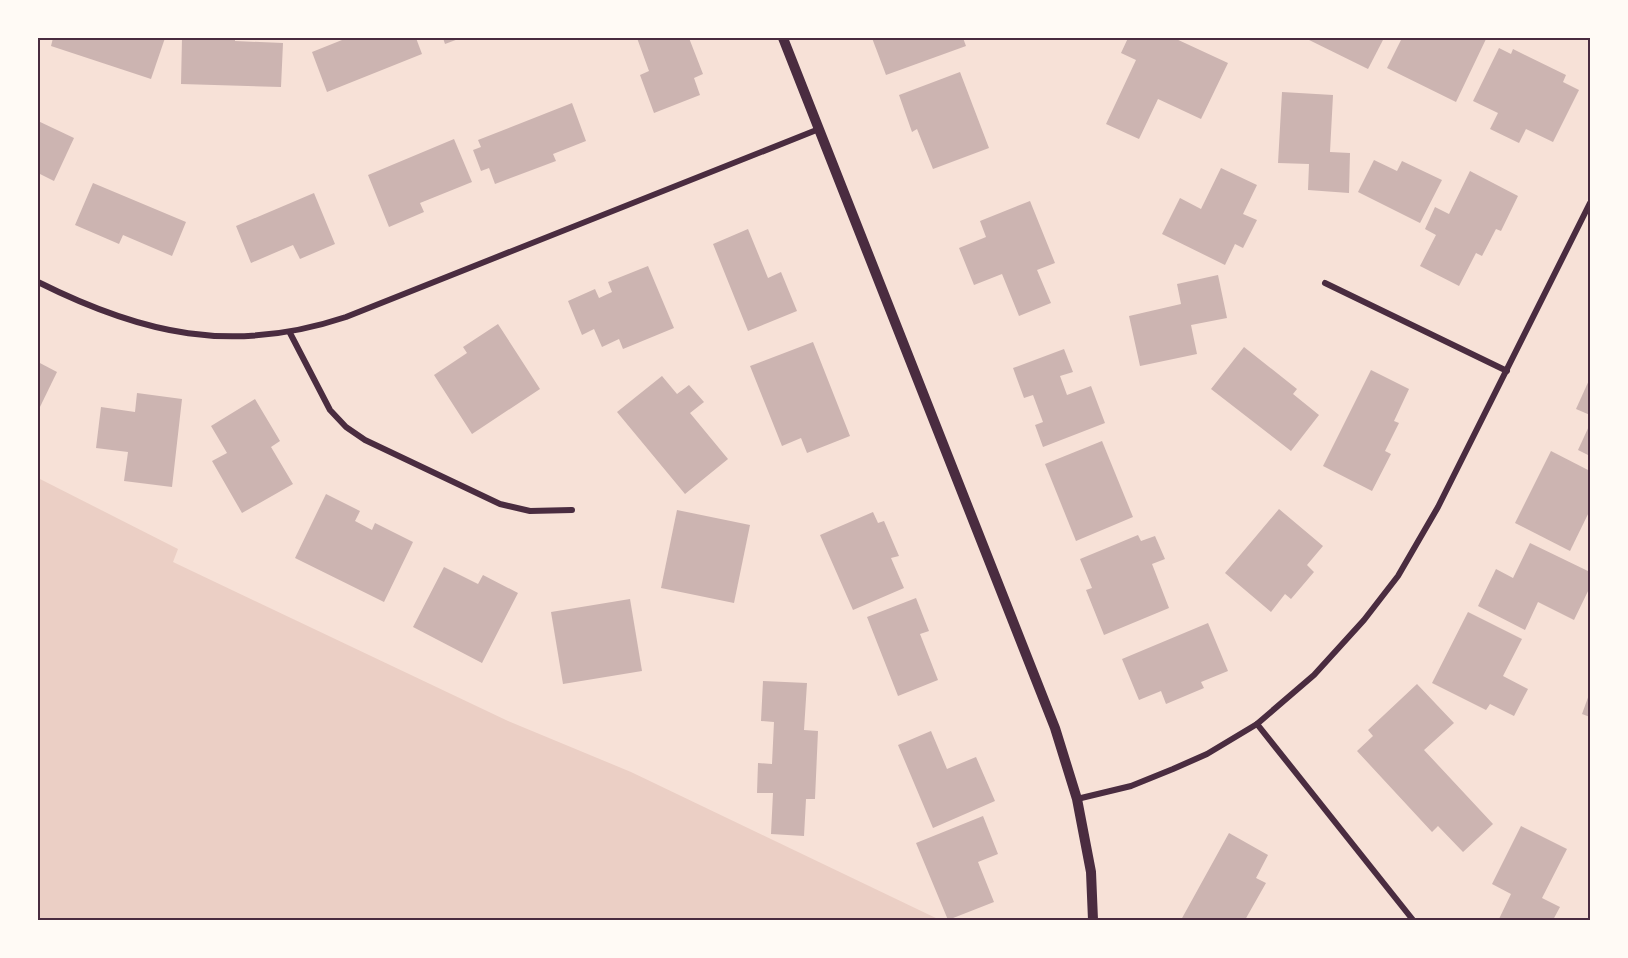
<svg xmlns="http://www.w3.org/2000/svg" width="1628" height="958" viewBox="0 0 1628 958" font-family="Mulish,sans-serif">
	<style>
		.green { fill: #ebcfc5 }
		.building { fill: #ccb4b1 }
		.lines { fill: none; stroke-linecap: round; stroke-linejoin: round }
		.minor { stroke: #4a2c40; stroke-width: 6 }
		.tertiary { stroke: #4a2c40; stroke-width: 10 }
		.neatline { fill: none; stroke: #4a2c40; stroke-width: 2 }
	</style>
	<rect width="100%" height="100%" fill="#f7e1d7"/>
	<path class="green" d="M38,478L178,549L173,562L508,721L631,772L940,920H38Z"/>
	<g class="building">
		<path d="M53,38H165L151,79L51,46Z"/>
		<path d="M182,38H235V41L283,43L281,87L181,84Z"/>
		<path d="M347,38H416L422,54L327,92L312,52Z"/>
		<path d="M443,38H461L445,44Z"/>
		<path d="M637,38H689L703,74L694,78L700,95L654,113L640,75L649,71Z"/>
		<path d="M872,38H963L966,46L886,75Z"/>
		<path d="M1128,38H1174L1228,63L1201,119L1158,99L1139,139L1106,124L1136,60L1121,53Z"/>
		<path d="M1305,38H1384L1368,69Z"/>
		<path d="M1402,38H1439L1444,40L1446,38L1486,39L1456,102L1387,68Z"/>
		<path d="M1499,48L1511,54L1513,49L1566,75L1563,82L1579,90L1553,142L1526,129L1519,143L1490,129L1498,113L1473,101Z"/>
		<path d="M960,72L989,148L933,169L917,129L912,132L899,95Z"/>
		<path d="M1282,92L1333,95L1330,152L1350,153L1349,193L1308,190L1309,164L1278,163Z"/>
		<path d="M572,103L586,141L553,154L556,161L495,184L489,168L481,171L473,150L481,147L478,140Z"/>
		<path d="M38,121L74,138L54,181L38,173Z"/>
		<path d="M454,139L472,182L420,203L424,212L389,227L368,175Z"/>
		<path d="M1374,160L1397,171L1402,161L1442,180L1420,223L1358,192Z"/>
		<path d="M1221,168L1257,185L1243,214L1257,220L1243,248L1235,244L1225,265L1162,234L1180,198L1201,209Z"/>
		<path d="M1470,171L1518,196L1501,231L1496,229L1482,256L1476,253L1459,286L1420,266L1436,235L1425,229L1435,207L1449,214Z"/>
		<path d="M93,183L186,222L172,256L123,235L119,244L75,225Z"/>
		<path d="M314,193L335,244L300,259L293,245L251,263L236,226Z"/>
		<path d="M1030,201L1055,263L1037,270L1051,303L1019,316L1002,274L974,285L959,248L986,237L980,221Z"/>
		<path d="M748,229L768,278L781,272L797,311L748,331L713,244Z"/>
		<path d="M648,266L674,328L623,349L619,339L602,347L594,329L582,335L568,301L595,289L599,298L612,292L608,282Z"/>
		<path d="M1218,275L1227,318L1191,325L1197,354L1140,366L1129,316L1181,304L1177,284Z"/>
		<path d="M498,324L540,389L472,434L434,375L467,353L463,347Z"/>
		<path d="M813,342L850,436L807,453L801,438L782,446L750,366Z"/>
		<path d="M1244,347L1297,389L1293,394L1319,415L1291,451L1211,389Z"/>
		<path d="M1064,349L1073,372L1060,376L1067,395L1091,386L1105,423L1043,447L1035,425L1043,422L1033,395L1024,398L1013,368Z"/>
		<path d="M38,362L57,372L38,411Z"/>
		<path d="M1371,370L1409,389L1394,421L1399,423L1385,451L1391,454L1372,491L1323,466Z"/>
		<path d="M662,376L677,394L689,385L704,402L690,413L728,459L685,494L617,412Z"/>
		<path d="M1590,378V415L1576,409Z"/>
		<path d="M137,393L182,399L172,487L124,481L128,452L96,448L101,407L135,412Z"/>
		<path d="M255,399L280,441L271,447L293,484L242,513L212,461L227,453L211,426Z"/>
		<path d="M1590,424V456L1578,450Z"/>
		<path d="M1102,441L1133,517L1076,541L1045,464Z"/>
		<path d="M1551,451L1590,471V510L1570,551L1515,523Z"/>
		<path d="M326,494L360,511L355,521L372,530L375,523L413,542L384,602L295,558Z"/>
		<path d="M1279,509L1323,546L1307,565L1314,572L1291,599L1285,594L1271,612L1225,573Z"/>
		<path d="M677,510L750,525L734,603L661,588Z"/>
		<path d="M873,512L878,523L884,521L899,556L891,558L904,588L853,610L820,535Z"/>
		<path d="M1138,535L1141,541L1155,536L1165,559L1152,564L1169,608L1104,635L1086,590L1092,588L1080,559Z"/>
		<path d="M1530,543L1590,572V587L1574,620L1538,602L1525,630L1478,606L1496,569L1513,578Z"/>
		<path d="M444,567L478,584L483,575L518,593L482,663L413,627Z"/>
		<path d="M916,598L929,631L920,634L938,680L898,696L867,617Z"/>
		<path d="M630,599L642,671L563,684L551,612Z"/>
		<path d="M1468,612L1522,639L1503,676L1528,689L1514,716L1490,704L1486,710L1432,683Z"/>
		<path d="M1208,623L1228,671L1201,682L1204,688L1166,704L1161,691L1139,700L1122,659Z"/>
		<path d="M763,681L807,683L804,730L818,731L815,799H806L804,836L771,834L773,793H757L758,763L772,764L774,722L761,721Z"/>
		<path d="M1417,684L1454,723L1424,750L1493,824L1463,852L1438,826L1432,832L1357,751L1373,736L1368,730Z"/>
		<path d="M1590,692V717L1582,714Z"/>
		<path d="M931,731L947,769L976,757L995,801L933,828L898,745Z"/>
		<path d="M983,816L998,854L978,862L994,902L948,920L916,843Z"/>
		<path d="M1521,826L1567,849L1542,898L1560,907L1553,920H1502L1499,919L1511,894L1492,884Z"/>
		<path d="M1229,833L1268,855L1256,878L1266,883L1245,920H1181Z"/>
	</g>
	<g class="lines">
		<g class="minor">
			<path d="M38,282C142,334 232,355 346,317L819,129"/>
			<path d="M1325,283L1507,371"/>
			<path d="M290,333L330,410L346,427L365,440L500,504L530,511L572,510"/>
			<path d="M1257,724L1413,920"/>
			<path d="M1077,799L1131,786L1173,769L1207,754L1257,724L1314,675L1364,620L1398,576L1438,507L1590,203"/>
		</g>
		<path class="tertiary" d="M783,38L1055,728L1077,799L1091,872L1093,920"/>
	</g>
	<rect width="1628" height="958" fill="none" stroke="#fffaf5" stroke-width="78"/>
	<rect x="39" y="39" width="1550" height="880" class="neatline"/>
</svg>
